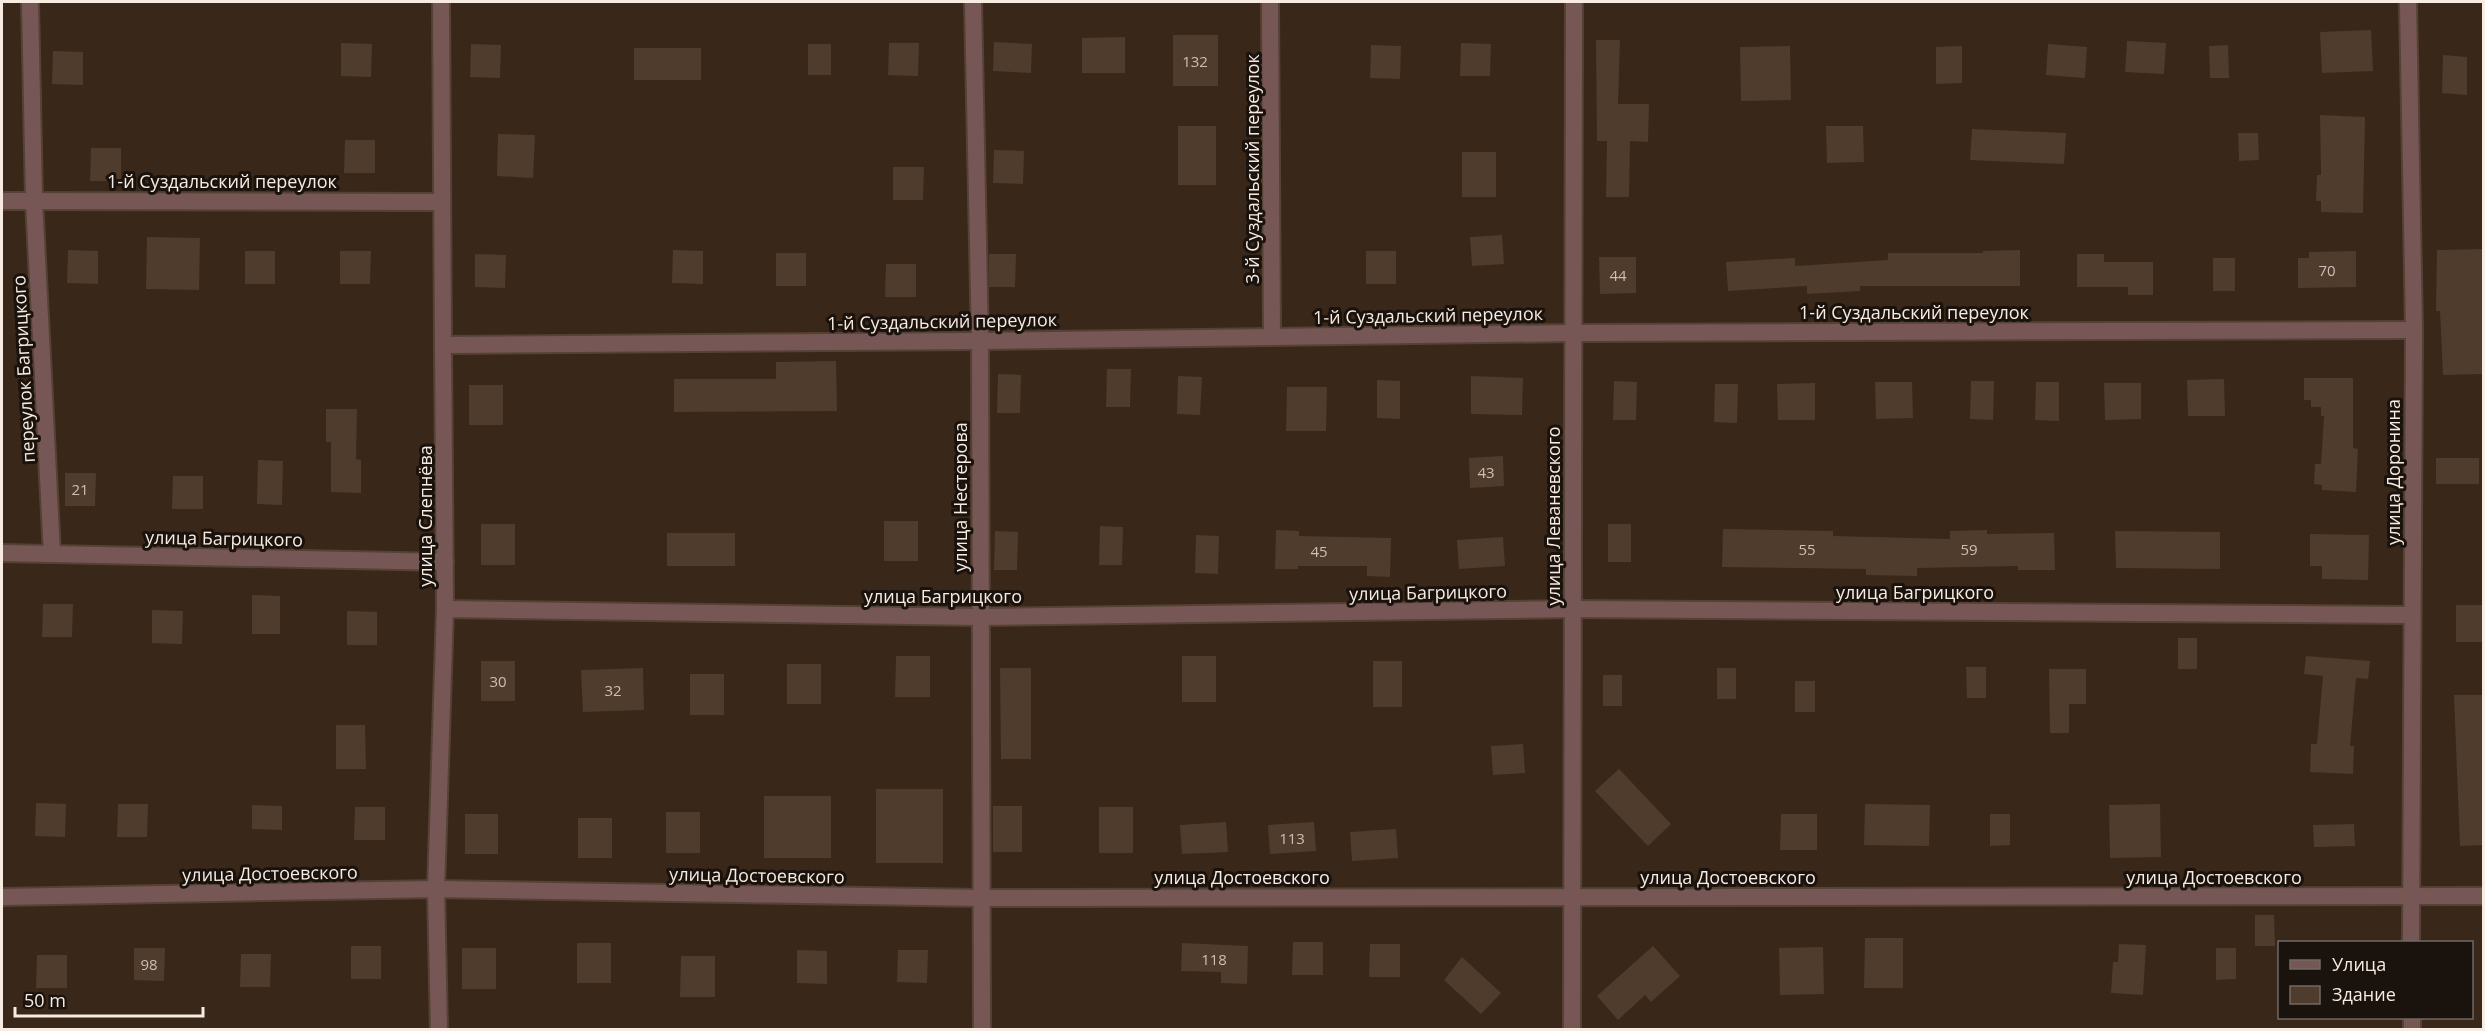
<svg xmlns="http://www.w3.org/2000/svg" width="2485" height="1031" viewBox="0 0 2485 1031" font-family="'Open Sans',sans-serif">
	<style>
		.building { fill: #4f3c2d }
		.lines { fill: none; stroke-linecap: round; stroke-linejoin: round }
		.pedestrian-casing { stroke: #544235; stroke-width: 20 }
		.minor-casing { stroke: #544235; stroke-width: 20 }
		.pedestrian { stroke: #775755; stroke-width: 16 }
		.minor { stroke: #775755; stroke-width: 16 }
		.labels { text-anchor: middle; dominant-baseline: central; stroke-width: 6; stroke-linejoin: round; paint-order: stroke }
		.number-label { font-size: 15px; fill: #cdbfb5 }
		.street-label { font-size: 18px; fill: #f7ebe2; stroke: #1a120c }
	</style>
	<rect width="100%" height="100%" fill="#392719"/>
	<g class="building">
		<path d="M2371,30L2373,71L2322,73L2320,32Z"/>
		<rect x="1173" y="35" width="45" height="51"/>
		<path d="M1125,37V73H1082V38Z"/>
		<path d="M1596,40H1620L1618,104H1649L1648,142L1630,141L1629,197H1606L1607,141H1597Z"/>
		<path d="M2127,41L2166,43L2164,74L2125,72Z"/>
		<path d="M994,42L1032,44L1031,73L993,71Z"/>
		<path d="M341,43L372,44L371,77L341,76Z"/>
		<path d="M889,43H919L918,76L888,75Z"/>
		<path d="M1461,43L1491,44L1490,76H1460Z"/>
		<path d="M471,44L501,45L500,78L470,77Z"/>
		<rect x="808" y="44" width="23" height="31"/>
		<path d="M2048,44L2087,47L2085,78L2046,75Z"/>
		<path d="M1371,45L1401,46L1400,79L1370,78Z"/>
		<path d="M2228,45L2229,78H2210L2209,46Z"/>
		<path d="M1790,46L1791,100L1741,101L1740,47Z"/>
		<path d="M1962,46V83L1936,84V47Z"/>
		<rect x="634" y="48" width="67" height="32"/>
		<path d="M53,51L83,52V85L52,84Z"/>
		<path d="M2443,55L2467,57V95L2442,93Z"/>
		<path d="M2320,115L2365,117L2363,213L2321,212V201H2316L2317,175H2321Z"/>
		<rect x="1178" y="126" width="38" height="59"/>
		<path d="M1826,126H1863L1864,162L1827,163Z"/>
		<path d="M1972,129L2066,133L2064,164L1970,160Z"/>
		<path d="M2238,133H2258L2259,160L2239,161Z"/>
		<path d="M498,134L535,135L533,178L497,176Z"/>
		<path d="M345,140H375V173H344Z"/>
		<path d="M91,148H121V181H90Z"/>
		<path d="M994,150L1024,151L1023,184L993,183Z"/>
		<rect x="1462" y="152" width="34" height="45"/>
		<path d="M893,167H924L923,200H893Z"/>
		<path d="M1502,235L1504,264L1472,266L1470,237Z"/>
		<path d="M147,237L200,238L199,290L146,289Z"/>
		<path d="M2484,249V374L2443,375L2440,311H2436L2437,250Z"/>
		<path d="M68,250L98,251V284L67,283Z"/>
		<path d="M673,250L703,251V284L672,283Z"/>
		<path d="M2020,250V286H1860V291L1807,294V286L1728,291L1726,262L1795,258V266L1888,260V253H1983V251Z"/>
		<rect x="245" y="251" width="30" height="33"/>
		<path d="M340,251H371L370,284H340Z"/>
		<rect x="1366" y="251" width="30" height="33"/>
		<path d="M2356,251V287L2298,288V258H2309V252Z"/>
		<rect x="776" y="253" width="30" height="33"/>
		<path d="M475,254L506,255L505,288L475,287Z"/>
		<path d="M989,254H1016L1015,287H989Z"/>
		<path d="M2077,254H2104V262H2153V295H2128V287H2077Z"/>
		<path d="M1599,257H1636V293L1600,294Z"/>
		<rect x="2213" y="258" width="22" height="33"/>
		<path d="M886,264H916V297H885Z"/>
		<path d="M836,361L837,411L674,412V379H776V362Z"/>
		<path d="M1107,369H1131L1130,407H1106Z"/>
		<path d="M998,374L1021,375L1020,413H997Z"/>
		<path d="M1178,376L1202,377L1200,415L1177,414Z"/>
		<path d="M1471,376L1523,378L1522,415L1471,414Z"/>
		<path d="M2304,378H2353V448L2358,449L2356,492L2322,490V485L2314,484L2315,464H2321L2324,416H2321V407H2311V400H2304Z"/>
		<path d="M2224,379L2225,416H2188L2187,380Z"/>
		<path d="M1377,380L1400,381V419L1377,418Z"/>
		<path d="M1614,381L1637,382L1636,420H1613Z"/>
		<path d="M1971,381H1994L1993,420L1970,419Z"/>
		<path d="M1875,382H1912L1913,418L1876,419Z"/>
		<path d="M2036,382H2059V421L2035,420Z"/>
		<path d="M1815,383V420H1778L1777,384Z"/>
		<path d="M2104,383H2141V419L2105,420Z"/>
		<path d="M1715,384H1738L1737,423L1714,422Z"/>
		<rect x="469" y="385" width="34" height="40"/>
		<path d="M1287,387H1327L1326,431H1286Z"/>
		<path d="M326,409H357L356,459L361,460V493L331,492V442H326Z"/>
		<path d="M1503,456L1504,486L1470,488L1469,458Z"/>
		<rect x="2436" y="458" width="43" height="26"/>
		<path d="M258,460L283,461L282,505L257,504Z"/>
		<path d="M65,473H96L95,506H65Z"/>
		<path d="M173,476H203V509H172Z"/>
		<rect x="884" y="521" width="34" height="40"/>
		<rect x="481" y="524" width="34" height="41"/>
		<rect x="1608" y="524" width="23" height="38"/>
		<path d="M1100,526L1123,527L1122,565H1099Z"/>
		<path d="M1723,529L1833,531V536L1950,539V531L1987,530V534L2054,533L2055,570H2018V566L1917,568V576L1866,575V569L1722,567Z"/>
		<path d="M1276,530L1299,531V536L1391,538L1390,577L1367,576V566H1298V569H1275Z"/>
		<path d="M995,531L1018,532L1017,570H994Z"/>
		<path d="M2115,531L2220,532V569L2116,568Z"/>
		<rect x="667" y="533" width="68" height="33"/>
		<path d="M2310,534L2369,535L2368,580L2322,579V566H2310Z"/>
		<path d="M1196,535L1219,536L1218,574L1195,573Z"/>
		<path d="M1503,537L1505,566L1459,569L1457,540Z"/>
		<path d="M252,595L280,596V634H252Z"/>
		<path d="M43,604H73L72,637H42Z"/>
		<rect x="2456" y="605" width="27" height="37"/>
		<path d="M152,610L183,611L182,644L152,643Z"/>
		<path d="M347,611L377,612V645H347Z"/>
		<rect x="2178" y="638" width="19" height="31"/>
		<path d="M896,656H930V697H895Z"/>
		<rect x="1182" y="656" width="34" height="46"/>
		<path d="M2306,656L2370,661L2368,679L2356,678L2350,746H2354L2353,774L2310,772L2311,744H2317L2323,676L2304,674Z"/>
		<rect x="481" y="661" width="34" height="40"/>
		<rect x="1373" y="661" width="29" height="46"/>
		<rect x="787" y="664" width="34" height="40"/>
		<path d="M1966,667H1986V698H1967Z"/>
		<path d="M643,668L644,710L583,712L581,670Z"/>
		<path d="M1000,668H1031V759H1001Z"/>
		<rect x="1717" y="668" width="19" height="31"/>
		<path d="M2049,669H2086V704H2069V733H2050Z"/>
		<rect x="690" y="674" width="34" height="41"/>
		<rect x="1603" y="675" width="19" height="31"/>
		<rect x="1795" y="681" width="20" height="31"/>
		<path d="M2454,695H2484V845L2460,846Z"/>
		<path d="M336,725H365L366,769H336Z"/>
		<path d="M1523,744L1525,773L1493,775L1491,746Z"/>
		<path d="M1619,769L1671,824L1648,846L1595,791Z"/>
		<rect x="876" y="789" width="67" height="74"/>
		<rect x="764" y="796" width="67" height="62"/>
		<path d="M36,803L66,804L65,837L35,836Z"/>
		<path d="M118,804H148L147,837H117Z"/>
		<path d="M1865,804L1930,805L1929,846L1864,845Z"/>
		<path d="M2160,804L2161,857L2110,858L2109,805Z"/>
		<path d="M252,805L282,806V830L252,829Z"/>
		<rect x="993" y="806" width="29" height="46"/>
		<path d="M355,807H385V840H354Z"/>
		<rect x="1099" y="807" width="34" height="46"/>
		<rect x="666" y="812" width="34" height="41"/>
		<rect x="465" y="814" width="33" height="40"/>
		<path d="M1781,814H1817V850H1780Z"/>
		<path d="M1990,814H2010V845L1990,846Z"/>
		<rect x="578" y="818" width="34" height="40"/>
		<path d="M1226,822L1228,852L1182,854L1180,825Z"/>
		<path d="M1314,822L1316,851L1270,854L1268,825Z"/>
		<path d="M2354,824L2355,846L2314,847L2313,825Z"/>
		<path d="M1396,829L1398,858L1352,861L1350,832Z"/>
		<path d="M2255,915H2274L2275,946H2255Z"/>
		<path d="M1865,938H1903V988H1864Z"/>
		<path d="M1293,942H1323V975H1292Z"/>
		<rect x="577" y="943" width="34" height="40"/>
		<path d="M1182,943L1248,946L1247,984L1221,983V972L1181,971Z"/>
		<path d="M1370,944H1400V977H1369Z"/>
		<path d="M2119,944L2146,945L2143,995L2111,993L2113,962H2118Z"/>
		<rect x="351" y="946" width="30" height="33"/>
		<path d="M1653,946L1680,976L1651,1002L1645,995L1618,1020L1597,996Z"/>
		<path d="M1823,947L1824,994L1780,995L1779,948Z"/>
		<path d="M134,948H165L164,981L134,980Z"/>
		<rect x="462" y="948" width="34" height="41"/>
		<path d="M2216,948H2236V979L2216,980Z"/>
		<path d="M797,950L827,951V984L797,983Z"/>
		<path d="M898,950H928L927,983L897,982Z"/>
		<path d="M241,954H271L270,987H240Z"/>
		<path d="M37,955H67V988H36Z"/>
		<path d="M681,956H715V997H680Z"/>
		<path d="M1462,957L1501,993L1481,1014L1444,980Z"/>
	</g>
	<g class="lines">
		<g class="pedestrian-casing">
			<path id="pedestrian" d="M441,2L443,345"/>
		</g>
		<g class="minor-casing">
			<g id="minor">
				<path d="M30,2L34,200L52,554"/>
				<path d="M973,2L980,341L982,1030"/>
				<path d="M1270,2L1272,337"/>
				<path d="M2408,2L2414,330L2411,942"/>
				<path d="M2,201L442,202"/>
				<path d="M2,553L445,562"/>
				<path d="M445,609L980,617L1573,609L2412,615"/>
				<path d="M2,897L436,889L982,898L2484,896"/>
				<path d="M2412,1018V1030"/>
				<path d="M439,1030L436,889L445,609L443,345L980,341L1572,333L2414,330"/>
				<path d="M1572,1030L1574,2"/>
			</g>
		</g>
		<use href="#pedestrian" class="pedestrian"/>
		<use href="#minor" class="minor"/>
	</g>
	<g class="labels">
		<g class="number-label">
			<text x="1195" y="61">132</text>
			<text x="2327" y="270">70</text>
			<text x="1618" y="275">44</text>
			<text x="1486" y="472">43</text>
			<text x="80" y="489">21</text>
			<text x="1807" y="549">55</text>
			<text x="1969" y="549">59</text>
			<text x="1319" y="551">45</text>
			<text x="498" y="681">30</text>
			<text x="613" y="690">32</text>
			<text x="1292" y="838">113</text>
			<text x="1214" y="959">118</text>
			<text x="149" y="964">98</text>
		</g>
		<g class="street-label">
			<text transform="translate(1252 169) rotate(-90)">3-й Суздальский переулок</text>
			<text x="222" y="181">1-й Суздальский переулок</text>
			<text x="1914" y="312">1-й Суздальский переулок</text>
			<text transform="translate(1428 315) rotate(-1)">1-й Суздальский переулок</text>
			<text transform="translate(942 321) rotate(-1)">1-й Суздальский переулок</text>
			<text transform="translate(23 369) rotate(-93)">переулок Багрицкого</text>
			<text transform="translate(2393 472) rotate(-90)">улица Доронина</text>
			<text transform="translate(960 497) rotate(-90)">улица Нестерова</text>
			<text transform="translate(425 516) rotate(-90)">улица Слепнёва</text>
			<text transform="translate(1553 516) rotate(-90)">улица Леваневского</text>
			<text transform="translate(224 538) rotate(1)">улица Багрицкого</text>
			<text transform="translate(1428 592) rotate(-1)">улица Багрицкого</text>
			<text x="1915" y="592">улица Багрицкого</text>
			<text x="943" y="596">улица Багрицкого</text>
			<text transform="translate(270 873) rotate(-1)">улица Достоевского</text>
			<text transform="translate(757 875) rotate(1)">улица Достоевского</text>
			<text x="1242" y="877">улица Достоевского</text>
			<text x="1728" y="877">улица Достоевского</text>
			<text x="2214" y="877">улица Достоевского</text>
		</g>
	</g>
	<rect width="2485" height="1031" fill="none" stroke="#f7ebe2" stroke-width="6"/>
	<rect x="2278" y="941" width="195" height="78" fill="#1a120c" stroke="#726962" stroke-width="1.5"/>
	<rect x="2290" y="960" width="30" height="9" fill="#775755" stroke="#726962" stroke-width="1.5"/>
	<text x="2332" y="971" font-size="18" fill="#f7ebe2">Улица</text>
	<rect x="2290" y="986" width="30" height="18" fill="#4f3c2d" stroke="#726962" stroke-width="1.5"/>
	<text x="2332" y="1001" font-size="18" fill="#f7ebe2">Здание</text>
	<path d="M15 1007v9h188v-9" fill="none" stroke="#f7ebe2" stroke-width="3"/>
	<text x="24" y="1007" font-size="18" fill="#f7ebe2" stroke="#1a120c" stroke-width="4.5" paint-order="stroke">50 m</text>
</svg>
